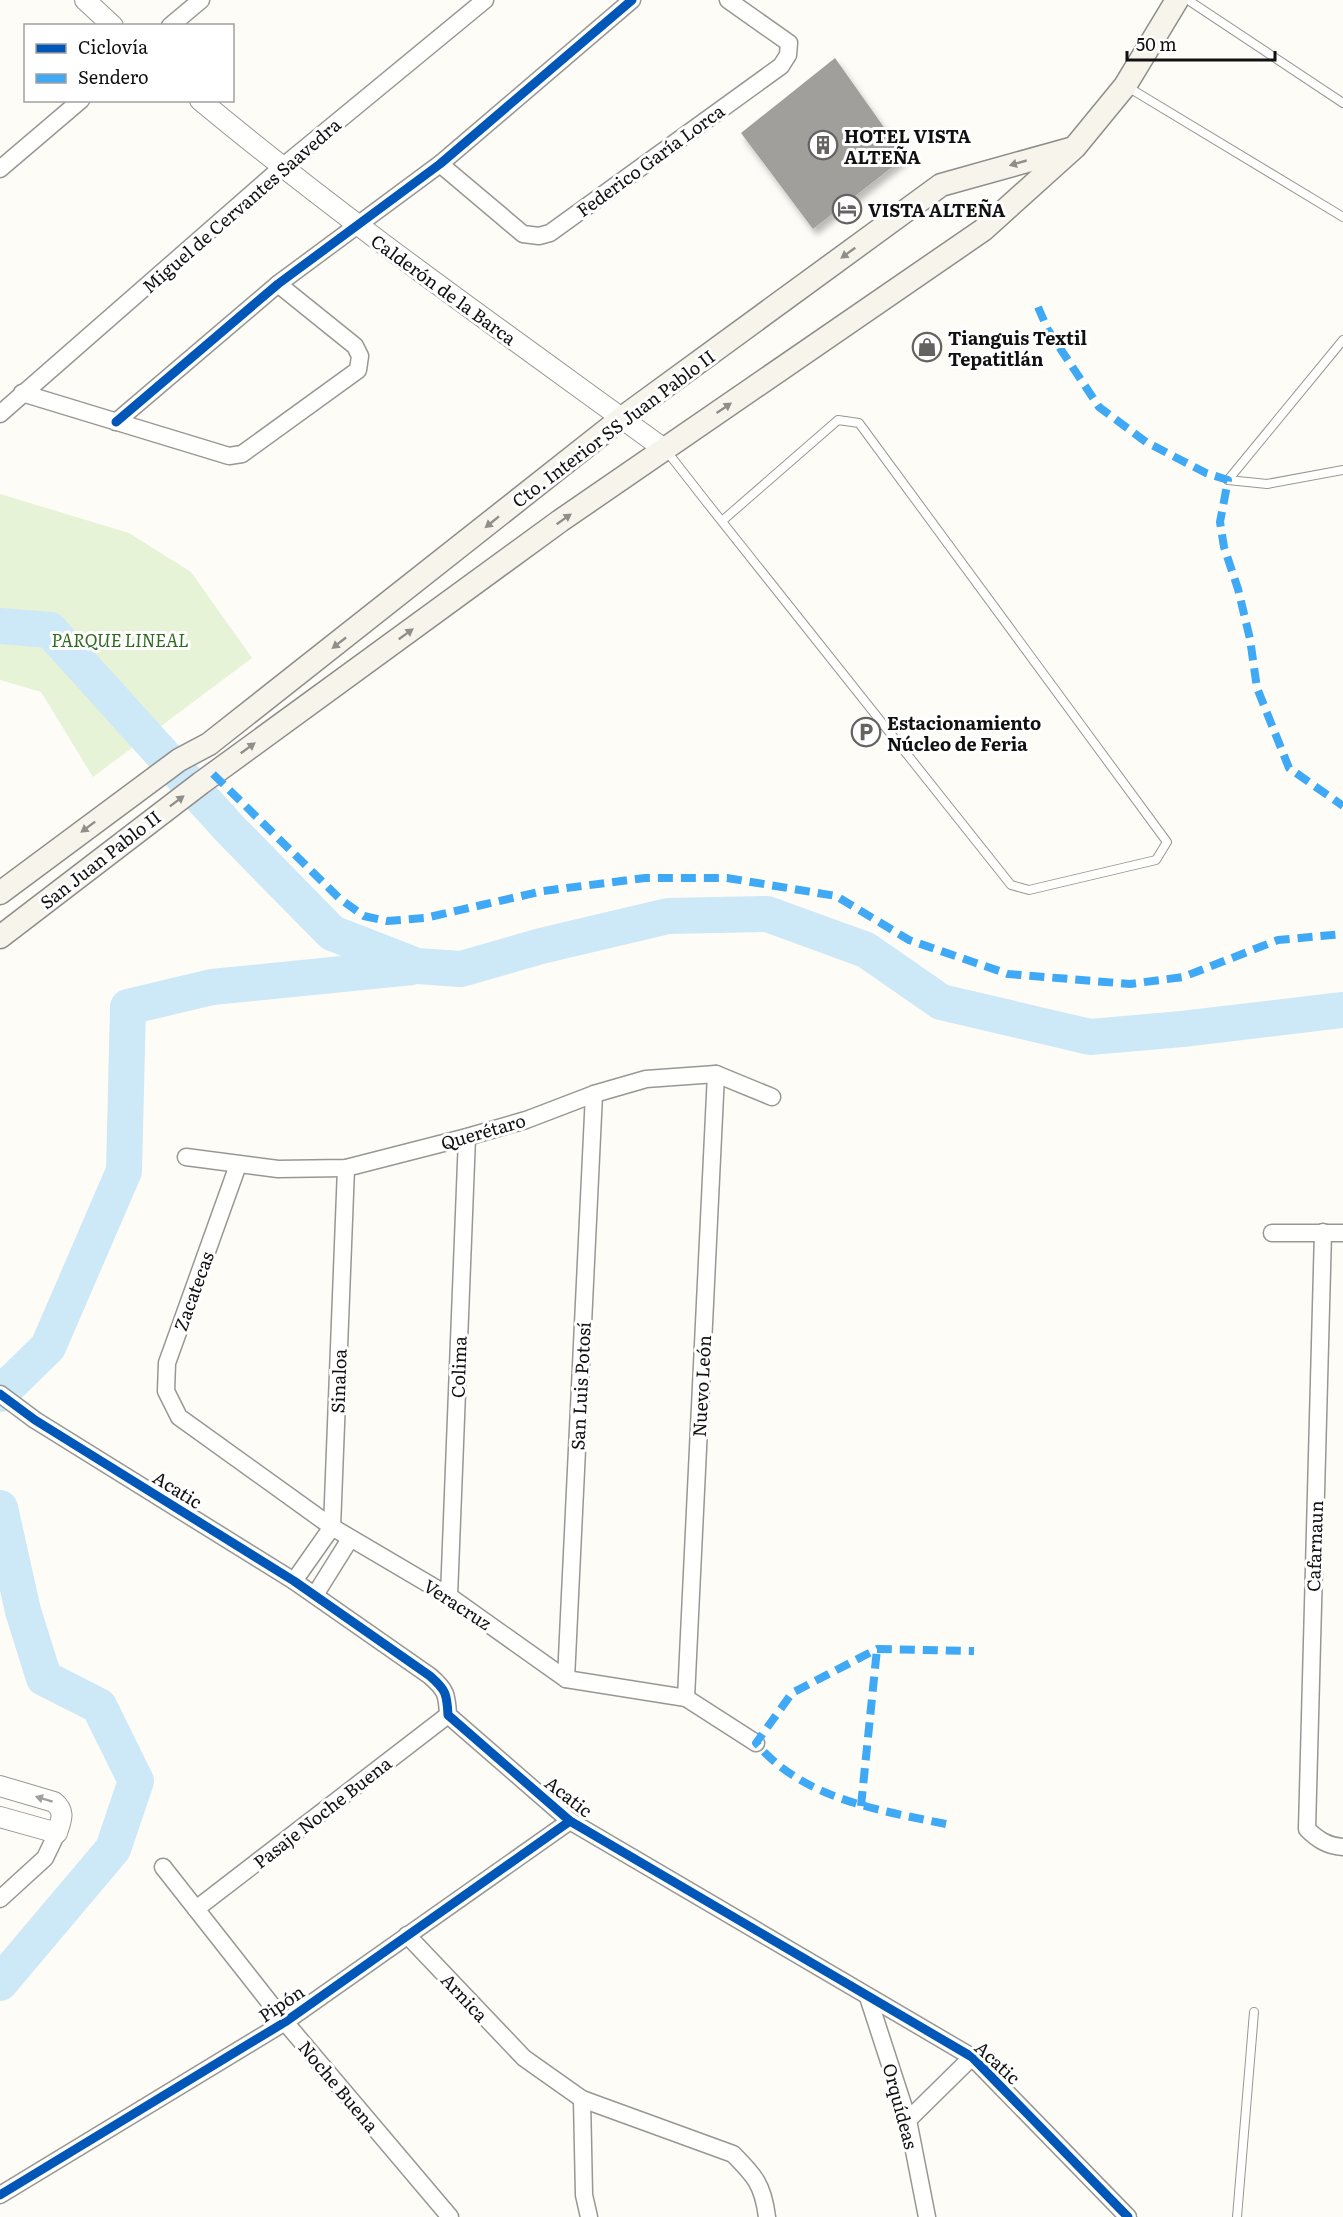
<svg xmlns="http://www.w3.org/2000/svg" width="1343" height="2217" viewBox="0 0 1343 2217" font-family="Literata,serif">
	<style>
		.green { fill: #e7f3d7 }
		.lines { fill: none; stroke-linecap: round; stroke-linejoin: round }
		.river { stroke: #cde8f7; stroke-width: 36 }
		.building { fill: #a19f9c; filter: url(#shadow) }
		.service-casing { stroke: #979795; stroke-width: 10 }
		.minor-casing { stroke: #979795; stroke-width: 19 }
		.tertiary-casing { stroke: #979795; stroke-width: 22 }
		.secondary-casing { stroke: #8e8d8b; stroke-width: 25 }
		.service { stroke: #fffffe; stroke-width: 8 }
		.minor { stroke: #fffffe; stroke-width: 16 }
		.tertiary { stroke: #fffffe; stroke-width: 20 }
		.secondary { stroke: #f6f4eb; stroke-width: 22 }
		.quiet { stroke: #3fa9f5; stroke-width: 8; stroke-dasharray: 15 8; stroke-linecap: butt }
		.cycleway-casing { stroke: #fff; stroke-width: 13 }
		.cycleway { stroke: #0057b8; stroke-width: 9 }
		.oneway { fill: #8f8e89 }
		.oneway2 { fill: #a0a09f }
		.labels { text-anchor: middle; dominant-baseline: central; stroke-width: 6; stroke-linejoin: round; paint-order: stroke }
		.poi-label { font-size: 18px; font-weight: bold; fill: #111; stroke: #fff; text-anchor: start }
		.street-label { font-size: 18px; fill: #111; stroke: #fff }
		.park-label { font-size: 18px; font-style: italic; fill: #2f6b1f; stroke: #fff }
	</style>
	<defs>
		<filter id="shadow"><feDropShadow dx="3.5" dy="6" stdDeviation="3" flood-color="#0004"/></filter>
	</defs>
	<rect width="100%" height="100%" fill="#fdfcf7"/>
	<path class="green" d="M0,494L129,533L191,572L252,658L93,777L41,692L0,680Z"/>
	<g class="lines">
		<g class="river">
			<path d="M0,626L50,630L229,828L332,933L417,966L461,969L541,946L668,916L767,914L866,950L941,1002L1090,1037L1182,1029L1343,1010"/>
			<path d="M0,1394L48,1347L124,1171L128,1007L212,987L412,967"/>
			<path d="M0,1508L23,1611L44,1678L99,1706L136,1781L113,1849L0,1983"/>
		</g>
	</g>
	<path class="building" d="M835,58L905,157L813,229L741,133Z"/>
	<g class="lines">
		<g class="service-casing">
			<g id="service">
				<path d="M1188,0L1343,103"/>
				<path d="M1126,86L1343,217"/>
				<path d="M665,449L708,504L1011,885L1029,890L1156,860L1167,842L859,423L838,420L722,521"/>
				<path d="M1228,480L1343,340"/>
				<path d="M1228,480L1267,484L1343,470"/>
				<path d="M1237,2217L1254,2012"/>
			</g>
		</g>
		<g class="minor-casing">
			<g id="minor">
				<path d="M170,26L201,0"/>
				<path d="M440,164L523,234L539,236L550,233L781,66L788,55L789,43L728,0"/>
				<path d="M0,169L81,100"/>
				<path d="M22,393L229,456L242,454L358,370L360,356L355,346L278,284"/>
				<path d="M0,414L281,168L485,0"/>
				<path d="M116,422L278,284L440,164L632,0"/>
				<path d="M186,1157L278,1169L346,1168L467,1137L526,1120L594,1094L646,1079L716,1074L772,1097"/>
				<path d="M238,1165L167,1363L166,1391L179,1417L332,1527L449,1596L566,1679L686,1698L756,1743"/>
				<path d="M1323,1232L1307,1829C1318,1840 1328,1846 1343,1847"/>
				<path d="M1272,1233H1343"/>
				<path d="M0,1394L35,1420L294,1581L430,1676C446,1690 447,1694 448,1715L570,1821L972,2057L1128,2217"/>
				<path d="M294,1581L332,1527L346,1168"/>
				<path d="M315,1595L350,1539"/>
				<path d="M449,1596L467,1137"/>
				<path d="M566,1679L594,1094"/>
				<path d="M686,1698L716,1074"/>
				<path d="M163,1867L285,2022L450,2217"/>
				<path d="M0,1899L45,1858L57,1833"/>
				<path d="M196,1909L448,1715"/>
				<path d="M407,1935L524,2058L582,2099L733,2154C755,2176 763,2185 767,2217"/>
				<path d="M868,1997L908,2120L927,2217"/>
				<path d="M582,2099L584,2195L589,2217"/>
				<path d="M908,2120L972,2057"/>
				<path d="M0,2195L285,2022L570,1821"/>
			</g>
		</g>
		<g class="tertiary-casing">
			<g id="tertiary">
				<path d="M85,0L113,26"/>
				<path d="M200,100C349,224 508,335 664,449"/>
				<path d="M0,1786L54,1802C66,1812 61,1820 57,1833L0,1817"/>
			</g>
		</g>
		<g class="secondary-casing">
			<g id="secondary">
				<path d="M0,893L179,760L209,744L622,418L941,185L1070,149"/>
				<path d="M0,937L201,783L560,521L983,230L1075,147L1125,86L1177,0"/>
			</g>
		</g>
		<use href="#service" class="service"/>
		<use href="#minor" class="minor"/>
		<use href="#tertiary" class="tertiary"/>
		<use href="#secondary" class="secondary"/>
		<g class="quiet">
			<path d="M1038,307L1048,330L1099,407L1146,442L1206,473L1228,480L1220,522L1224,547L1238,589L1250,639L1257,688L1289,768L1343,806"/>
			<path d="M213,774L340,899L364,916L387,921L425,918L543,891L645,878H727L836,896L909,940L1008,974L1130,984L1183,977L1278,940L1343,934"/>
			<path d="M861,1806L877,1649"/>
			<path d="M946,1824C878,1810 803,1799 756,1743L792,1693L877,1649L974,1651"/>
		</g>
		<g class="cycleway-casing">
			<g id="cycleway">
				<path d="M116,422L278,284L440,164L632,0"/>
				<path d="M0,1394L35,1420L294,1581L430,1676C446,1690 447,1694 448,1715L570,1821L972,2057L1128,2217"/>
				<path d="M0,2195L285,2022L570,1821"/>
			</g>
		</g>
		<use href="#cycleway" class="cycleway"/>
	</g>
	<defs><path id="oneway-solid" d="M-6-.8H1V-3.2L6.5 0L1 3.2V.8H-6Z" transform="scale(1.5)"/></defs>
	<g class="oneway">
		<use href="#oneway-solid" transform="translate(1018 163) rotate(164)"/>
		<use href="#oneway-solid" transform="translate(848 253) rotate(144)"/>
		<use href="#oneway-solid" transform="translate(724 408) rotate(-34)"/>
		<use href="#oneway-solid" transform="translate(564 519) rotate(-35)"/>
		<use href="#oneway-solid" transform="translate(492 522) rotate(141)"/>
		<use href="#oneway-solid" transform="translate(406 634) rotate(-36)"/>
		<use href="#oneway-solid" transform="translate(339 643) rotate(142)"/>
		<use href="#oneway-solid" transform="translate(248 748) rotate(-36)"/>
		<use href="#oneway-solid" transform="translate(177 801) rotate(-37)"/>
		<use href="#oneway-solid" transform="translate(88 827) rotate(143)"/>
	</g>
	<use class="oneway2" href="#oneway-solid" transform="translate(44 1799) rotate(-163)"/>
	<defs>
		<g id="building-ring" transform="scale(1.5)"><circle r="9.5" fill="#fff" stroke="#646362" stroke-width="1.5"/><path d="M-4-6H4V6H1V3H-1V6H-4ZM-2.5-4.3h1.7v1.8h-1.7ZM.8-4.3h1.7v1.8H.8ZM-2.5-1h1.7V.8h-1.7ZM.8-1h1.7V.8H.8Z" fill="#646362"/></g>
		<g id="hotel-ring" transform="scale(1.5)"><circle r="9.5" fill="#fff" stroke="#646362" stroke-width="1.5"/><path d="M-6-4.5h1.5V1H6V5H4.5V3h-9V5H-6ZM-4 0a1.8 1.8 0 1 1 3.6 0ZM.5 0V-2.5h3Q6-2.5 6 0Z" fill="#646362"/></g>
		<g id="shop-ring" transform="scale(1.5)"><circle r="9.5" fill="#fff" stroke="#646362" stroke-width="1.5"/><path d="M-5-2.5h2.3a2.7 3.5 0 0 1 5.4 0H5L5.5 6h-11ZM-1.5-2.5h3a1.5 2.3 0 0 0-3 0Z" fill="#646362"/></g>
		<g id="parking-ring" transform="scale(1.5)"><circle r="9.5" fill="#fff" stroke="#646362" stroke-width="1.5"/><path d="M-3.5-5.5H1a3.5 3.5 0 0 1 0 7H-1V5.5H-3.5ZM-1-3.4V-.6H.8a1.4 1.4 0 0 0 0-2.8Z" fill="#646362"/></g>
	</defs>
	<g fill-rule="evenodd">
		<use href="#building-ring" x="823" y="145"/>
		<use href="#hotel-ring" x="847" y="209"/>
		<use href="#shop-ring" x="927" y="347"/>
		<use href="#parking-ring" x="866" y="732"/>
	</g>
	<g class="labels">
		<g class="poi-label">
			<text x="844" y="135">HOTEL VISTA<tspan x="844" dy="21">ALTEÑA</tspan></text>
			<text x="868" y="209">VISTA ALTEÑA</text>
			<text x="948" y="337">Tianguis Textil<tspan x="948" dy="21">Tepatitlán</tspan></text>
			<text x="887" y="722">Estacionamiento<tspan x="887" dy="21">Núcleo de Feria</tspan></text>
		</g>
		<g class="street-label">
			<text transform="translate(650 160) rotate(-36)">Federico Garía Lorca</text>
			<text transform="translate(241 205) rotate(-41)">Miguel de Cervantes Saavedra</text>
			<text transform="translate(444 289) rotate(36)">Calderón de la Barca</text>
			<text transform="translate(613 428) rotate(-37)">Cto. Interior SS Juan Pablo II</text>
			<text transform="translate(100 859) rotate(-38)">San Juan Pablo II</text>
			<text transform="translate(483 1131) rotate(-16)">Querétaro</text>
			<text transform="translate(193 1291) rotate(-70)">Zacatecas</text>
			<text transform="translate(458 1367) rotate(-88)">Colima</text>
			<text transform="translate(338 1381) rotate(-88)">Sinaloa</text>
			<text transform="translate(580 1386) rotate(-87)">San Luis Potosí</text>
			<text transform="translate(701 1386) rotate(-87)">Nuevo León</text>
			<text transform="translate(178 1489) rotate(32)">Acatic</text>
			<text transform="translate(1314 1546) rotate(-88)">Cafarnaun</text>
			<text transform="translate(458 1604) rotate(33)">Veracruz</text>
			<text transform="translate(569 1796) rotate(38)">Acatic</text>
			<text transform="translate(322 1812) rotate(-38)">Pasaje Noche Buena</text>
			<text transform="translate(465 1997) rotate(47)">Arnica</text>
			<text transform="translate(281 2003) rotate(-34)">Pipón</text>
			<text transform="translate(998 2062) rotate(43)">Acatic</text>
			<text transform="translate(339 2086) rotate(50)">Noche Buena</text>
			<text transform="translate(901 2106) rotate(75)">Orquídeas</text>
		</g>
		<g class="park-label">
			<text x="120" y="639">PARQUE LINEAL</text>
		</g>
	</g>
	<rect x="24" y="24" width="210" height="78" fill="#ffffff" stroke="#a0a0a0" stroke-width="1.5"/>
	<rect x="36" y="44" width="30" height="9" fill="#0057b8" stroke="#a0a0a0" stroke-width="1.5"/>
	<text x="78" y="54" font-size="18" fill="#111111">Ciclovía</text>
	<rect x="36" y="74" width="30" height="9" fill="#3fa9f5" stroke="#a0a0a0" stroke-width="1.5"/>
	<text x="78" y="84" font-size="18" fill="#111111">Sendero</text>
	<path d="M1127 51v9h148v-9" fill="none" stroke="#111111" stroke-width="3"/>
	<text x="1136" y="51" font-size="18" fill="#111111" stroke="#ffffff" stroke-width="4.5" paint-order="stroke">50 m</text>
</svg>
